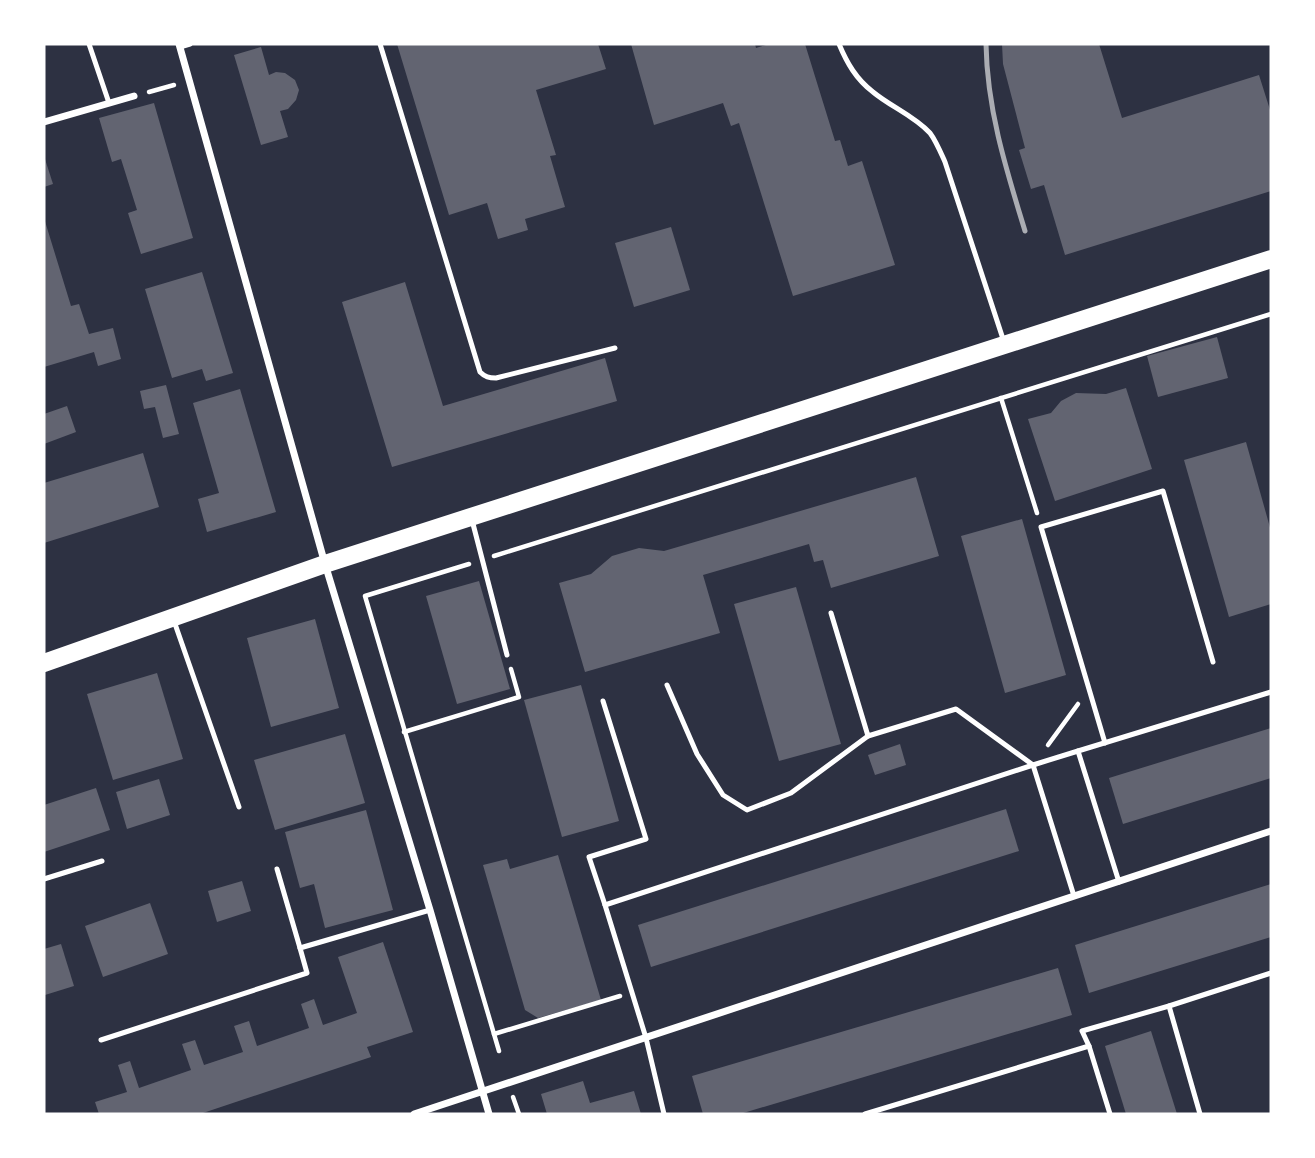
<svg xmlns="http://www.w3.org/2000/svg" width="1315" height="1158" viewBox="0 0 1315 1158" font-family="'Roboto Condensed',sans-serif">
	<style>
		.building { fill: #626471 }
		.lines { fill: none; stroke-linecap: round; stroke-linejoin: round }
		.path { stroke: #fff; stroke-width: 4.5 }
		.service { stroke: #fff; stroke-width: 5 }
		.minor { stroke: #fff; stroke-width: 7 }
		.primary { stroke: #fff; stroke-width: 18 }
		.rail { stroke: #abadb3; stroke-width: 5 }
	</style>
	<rect width="100%" height="100%" fill="#2d3142"/>
	<g class="building">
		<path d="M397,44H598L606,69L536,90L556,155L550,156L565,207L525,219L528,230L498,239L487,203L449,215Z"/>
		<path d="M631,44H755L756,48L769,44H805L835,141L840,140L848,166L862,161L895,265L793,296L739,123L731,126L723,103L654,125Z"/>
		<path d="M1002,44H1099L1122,118L1259,75L1271,113V191L1065,255L1044,185L1031,189L1019,150L1025,148L1003,64Z"/>
		<path d="M261,47L269,75L276,72L285,73L295,80L299,90L296,100L288,109L280,111L288,137L261,145L234,55Z"/>
		<path d="M154,103L193,238L141,254L128,213L137,210L121,159L112,162L99,118Z"/>
		<path d="M44,156L53,184L44,187Z"/>
		<path d="M44,218L71,306L79,304L89,334L113,328L121,359L98,366L94,352L44,367Z"/>
		<path d="M671,227L690,290L634,307L615,243Z"/>
		<path d="M202,272L233,373L206,381L202,369L172,378L145,289Z"/>
		<path d="M405,282L443,406L605,358L617,401L392,467L342,302Z"/>
		<path d="M1217,337L1228,378L1158,397L1147,356Z"/>
		<path d="M166,385L179,434L163,438L155,407L144,409L140,391Z"/>
		<path d="M1126,388L1152,469L1055,501L1028,419L1051,413L1061,401L1076,393L1106,394Z"/>
		<path d="M240,389L276,512L207,532L198,499L219,493L193,403Z"/>
		<path d="M67,406L76,432L44,444V414Z"/>
		<path d="M1246,442L1271,531V604L1229,617L1184,460Z"/>
		<path d="M143,453L159,507L44,543V483Z"/>
		<path d="M916,477L939,556L831,588L823,560L814,562L809,544L703,575L720,633L585,672L559,583L591,574L612,556L639,548L664,551Z"/>
		<path d="M1022,519L1066,675L1005,693L961,536Z"/>
		<path d="M479,581L510,689L457,704L426,596Z"/>
		<path d="M796,587L841,744L779,761L734,604Z"/>
		<path d="M315,619L339,708L271,727L247,638Z"/>
		<path d="M157,673L183,759L113,780L87,694Z"/>
		<path d="M581,685L619,821L562,837L524,700Z"/>
		<path d="M1271,728V778L1123,824L1109,778Z"/>
		<path d="M345,734L365,803L275,830L254,760Z"/>
		<path d="M900,744L906,765L875,775L868,755Z"/>
		<path d="M159,779L170,815L127,829L116,792Z"/>
		<path d="M96,788L110,830L44,852V805Z"/>
		<path d="M1006,809L1019,851L651,967L638,925Z"/>
		<path d="M366,810L393,910L325,928L314,884L300,888L285,832Z"/>
		<path d="M558,855L601,1000L538,1018L525,1010L483,865L507,859L510,869Z"/>
		<path d="M242,881L251,911L217,922L208,891Z"/>
		<path d="M1271,884V937L1089,993L1075,945Z"/>
		<path d="M150,903L168,954L103,977L85,926Z"/>
		<path d="M383,942L413,1032L367,1047L371,1057L200,1114H99L95,1102L127,1092L118,1065L130,1061L139,1088L191,1070L182,1044L195,1040L204,1065L243,1052L234,1026L249,1021L257,1046L309,1028L301,1004L314,999L323,1025L357,1013L338,957Z"/>
		<path d="M61,944L74,986L45,995L44,990V949Z"/>
		<path d="M1058,968L1072,1015L740,1114H703L692,1076Z"/>
		<path d="M1151,1031L1177,1114H1126L1105,1046Z"/>
		<path d="M583,1081L590,1103L634,1091L641,1114H547L541,1094Z"/>
	</g>
	<g class="lines">
		<g class="path">
			<path d="M149,92L174,85"/>
			<path d="M1001,398L1037,513"/>
			<path d="M494,556L1271,314"/>
			<path d="M469,564L365,596L499,1051"/>
			<path d="M404,732L519,697L511,669"/>
			<path d="M1048,745L1078,704"/>
			<path d="M494,1034L620,996"/>
			<path d="M513,1097L519,1114"/>
		</g>
		<g class="service">
			<path d="M89,44L109,103"/>
			<path d="M380,44L480,372C485,377 489,378 496,378L615,348"/>
			<path d="M839,44C847,63 856,79 873,92C891,107 913,115 930,133C936,141 941,153 945,162L1004,342"/>
			<path d="M180,47L190,44"/>
			<path d="M472,520L507,655"/>
			<path d="M831,613L868,736L956,709L1033,765"/>
			<path d="M174,621L239,807"/>
			<path d="M667,685L697,754L723,795L747,810L791,793L868,736"/>
			<path d="M603,701L646,839L589,857L605,905"/>
			<path d="M1105,743L1041,527L1163,491L1213,662"/>
			<path d="M1078,751L1271,692"/>
			<path d="M277,869L300,948"/>
			<path d="M44,879L102,861"/>
			<path d="M1074,896L1033,765L1078,751L1119,882"/>
			<path d="M1169,1006L1200,1114"/>
			<path d="M101,1040L307,973L300,948L430,910"/>
			<path d="M664,1114L646,1038L605,905L1033,765"/>
			<path d="M865,1114L1089,1046"/>
			<path d="M1110,1114L1089,1046L1082,1031L1169,1006L1271,973"/>
		</g>
		<g class="minor">
			<path d="M179,44L325,564L430,910L489,1114"/>
			<path d="M44,122L134,96"/>
			<path d="M414,1114L1271,831"/>
		</g>
		<path class="primary" d="M44,663L325,564L1271,259"/>
		<path class="rail" d="M986,44C987,109 1006,169 1025,231"/>
	</g>
	<rect width="1315" height="1158" fill="none" stroke="#ffffff" stroke-width="91"/>
</svg>
